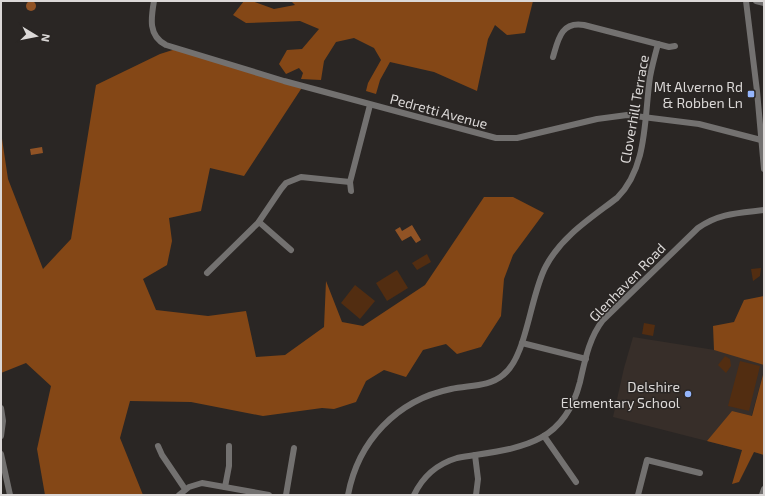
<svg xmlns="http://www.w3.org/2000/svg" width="765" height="496" viewBox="0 0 765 496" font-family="'Exo 2',sans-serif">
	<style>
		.built { fill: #372e29 }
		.green { fill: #522d11 }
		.forest { fill: #844716 }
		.water { fill: #915325 }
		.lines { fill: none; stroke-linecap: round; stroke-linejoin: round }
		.minor { stroke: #737170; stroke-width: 6 }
		.poi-dot { fill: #95b6fd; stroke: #2a2624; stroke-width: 1.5 }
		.labels { text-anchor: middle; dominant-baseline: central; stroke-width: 3; stroke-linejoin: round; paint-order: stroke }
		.poi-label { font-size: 14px; fill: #dbd8d7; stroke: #2a2624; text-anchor: end }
		.street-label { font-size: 14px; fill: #dbd8d7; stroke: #2a2624 }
	</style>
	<rect width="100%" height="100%" fill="#2a2624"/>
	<path class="built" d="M633,337L721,351L764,365V371L742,450L613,417L624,368Z"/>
	<g class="green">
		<path d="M427,254L431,262L417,270L412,263Z"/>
		<path d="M761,268L760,276L753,281L751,269Z"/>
		<path d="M397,270L408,288L387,301L376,283Z"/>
		<path d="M355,285L375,301L360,319L341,303Z"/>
		<path d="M644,323L655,325L653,336L642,334Z"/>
		<path d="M725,356L730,359L731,366L726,373L718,365Z"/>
		<path d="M740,361L760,366L749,411L728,406Z"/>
	</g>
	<g class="forest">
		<path d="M244,1H252L274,9L295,5L291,1H533L525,33L507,35L495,25L488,39L477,91L434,72L390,62L380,80L376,94L366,91L368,83L381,60L374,48L354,38L336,42L324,61L321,80L301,79L303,73L299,68L286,74L279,64L287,50L302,49L319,29L300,21L246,23L233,15Z"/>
		<path d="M179,48L303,86L244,176L210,168L201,211L169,218L172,241L167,265L143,279L156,310L208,316L246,311L256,357L285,355L324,327L326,281L342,322L363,326L425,285L484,197H513L544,213L513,255L504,279L501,316L481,347L457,354L446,344L423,350L406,377L384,370L366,381L356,402L334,409L322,408L263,416L191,402L130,401L120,438L143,495H45L37,449L51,386L26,363L1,373V132L8,179L43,269L71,239L96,85L160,54Z"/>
		<path d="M764,296V365L714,350L713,326L734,322L744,300Z"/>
		<path d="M764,371V455L754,452L739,482L732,484L742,450L707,441L732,411L752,416Z"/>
	</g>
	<g class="water">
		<circle cx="31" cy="6" r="5"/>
		<path d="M42,147L43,153L31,155L30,149Z"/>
		<path d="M412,225L421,240L416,243L411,236L402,241L395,230L400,227L402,231Z"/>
	</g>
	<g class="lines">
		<g class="minor">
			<path d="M154,1C151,18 148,36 166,45L284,81L496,138H517L597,119L627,115L699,124L761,140"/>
			<path d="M746,1L757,91L764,169"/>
			<path d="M756,1L764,3"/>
			<path d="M553,57C558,40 561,21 584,25L669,47L675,46"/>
			<path d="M351,191L350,182L370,105"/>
			<path d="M259,222L291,250"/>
			<path d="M207,273L258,223L281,189L286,183L301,177L350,182"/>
			<path d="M522,343L586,359"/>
			<path d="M1,408L3,421L1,436"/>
			<path d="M544,436L576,482"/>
			<path d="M158,446L162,455L185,489"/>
			<path d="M1,454L10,495"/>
			<path d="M475,455L478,479L476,495"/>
			<path d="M225,487L229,466V446"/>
			<path d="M179,495L189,487L202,483L269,495"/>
			<path d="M286,495L294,448"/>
			<path d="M348,495C358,441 397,400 451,389C469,385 489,387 503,375C527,357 530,295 546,266C562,236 591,218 617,198C648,167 644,118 650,77C652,66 655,55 658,44"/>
			<path d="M414,495C423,476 437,464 457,458C514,448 563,449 580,382C585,360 589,338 603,320L698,228C719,213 739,213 764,210"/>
			<path d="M638,495L647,460L700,473"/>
			<path d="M762,495L764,489"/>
		</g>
	</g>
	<g class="poi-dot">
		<rect x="747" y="90" width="8" height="8" rx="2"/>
		<circle cx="688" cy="394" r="4"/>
	</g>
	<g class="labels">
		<g class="poi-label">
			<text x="743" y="86">Mt Alverno Rd<tspan x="743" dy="16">&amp; Robben Ln</tspan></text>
			<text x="680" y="386">Delshire<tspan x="680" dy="16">Elementary School</tspan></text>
		</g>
		<g class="street-label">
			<text transform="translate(634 109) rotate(-80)">Cloverhill Terrace</text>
			<text transform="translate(439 111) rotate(15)">Pedretti Avenue</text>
			<text transform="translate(627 282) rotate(-46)">Glenhaven Road</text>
		</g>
	</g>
	<rect width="765" height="496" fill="none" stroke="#dbd8d7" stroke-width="4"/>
	<g transform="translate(36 36) rotate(100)" stroke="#2a2624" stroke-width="3" paint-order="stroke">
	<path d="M0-3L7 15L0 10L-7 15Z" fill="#dbd8d7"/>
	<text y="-6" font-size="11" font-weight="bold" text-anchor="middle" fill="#dbd8d7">N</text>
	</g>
</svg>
